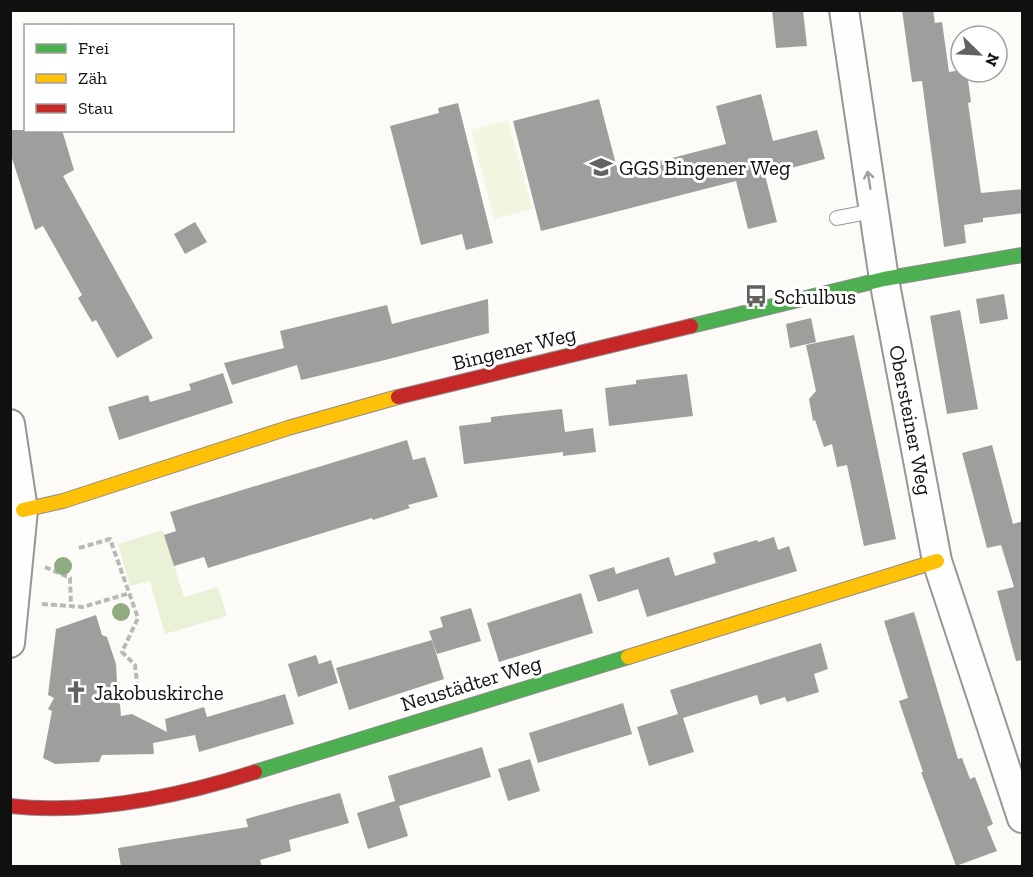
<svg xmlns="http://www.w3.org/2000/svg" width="1033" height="877" viewBox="0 0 1033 877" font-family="'Zilla Slab',serif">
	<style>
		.green { fill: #e9f2d7 }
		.pitch { fill: #f2f6e0 }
		.building { fill: #a09e9c }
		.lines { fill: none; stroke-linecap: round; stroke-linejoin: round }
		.lane-casing { stroke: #969694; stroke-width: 16 }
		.street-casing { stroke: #969694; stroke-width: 32 }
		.fast-casing { stroke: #8d8c8b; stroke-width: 16 }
		.slow-casing { stroke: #8d8c8b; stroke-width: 16 }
		.jam-casing { stroke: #8d8c8b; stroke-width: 16 }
		.path { stroke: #b9b9b8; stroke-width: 4; stroke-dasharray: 6 3; stroke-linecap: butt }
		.lane { stroke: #fffefe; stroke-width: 14 }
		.street { stroke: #fffefe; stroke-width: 28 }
		.fast { stroke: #4caf50; stroke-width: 14 }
		.slow { stroke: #ffc107; stroke-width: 14 }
		.jam { stroke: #c62828; stroke-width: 14 }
		.tree { fill: #8fab80 }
		.oneway { stroke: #9f9f9f }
		.labels { text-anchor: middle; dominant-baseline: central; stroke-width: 6; stroke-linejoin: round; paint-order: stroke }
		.poi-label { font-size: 21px; fill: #101010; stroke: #fff; text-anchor: start }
		.street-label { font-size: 21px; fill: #101010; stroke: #fff }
	</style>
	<rect width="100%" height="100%" fill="#fcfbf7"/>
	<path class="green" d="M163,530L184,597L218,587L227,616L165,634L150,581L130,586L118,544Z"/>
	<path class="pitch" d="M508,120L532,209L494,219L471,130Z"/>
	<g class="building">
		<path d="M772,10H803L807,46L776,48Z"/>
		<path d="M902,10H933L935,23L942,22L949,72L961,70V72H967L971,102L968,103L981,193L1023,189V213L983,218V222L964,225L966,243L944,247L922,81L912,82Z"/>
		<path d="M761,94L773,141L817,130L825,159L765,175L777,222L748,229L736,181L541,231L513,121L599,99L618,172L726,144L716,106Z"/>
		<path d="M458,103L493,243L466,250L462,234L421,245L390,126L439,113L438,108Z"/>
		<path d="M10,130H62L74,170L63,176L153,338L117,358L96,320L92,322L78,298L82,295L43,226L35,230L10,152Z"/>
		<path d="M195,222L207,242L185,254L174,234Z"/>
		<path d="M1004,294L1008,319L980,324L976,299Z"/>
		<path d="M488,299L489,333L381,361L301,380L297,365L232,385L224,363L284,348L280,331L387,305L392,324Z"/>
		<path d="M960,310L978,409L947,414L930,316Z"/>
		<path d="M811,318L816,342L790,348L786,324Z"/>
		<path d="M854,335L896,539L864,546L847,465L837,467L832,444L824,447L815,420L813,421L809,399L816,391L806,345Z"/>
		<path d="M223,373L233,403L119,440L108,407L148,395L150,402L191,390L189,384Z"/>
		<path d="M687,374L693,416L609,426L605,388L636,384V380Z"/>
		<path d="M562,409L565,432L593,428L596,452L563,456V452L464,464L459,426L491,422V417Z"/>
		<path d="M407,440L413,460L425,457L438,497L408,505L410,508L373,520L372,518L208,568L204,557L174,566L164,535L176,531L170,512Z"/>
		<path d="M992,445L1013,524L1023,521V660L1016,661L997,591L1014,587L1001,545L987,548L962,453Z"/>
		<path d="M774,537L778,550L789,546L797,571L647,617L638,589L598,602L589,575L614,567L616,574L669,557L675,576L716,563L713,553L757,540L758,542Z"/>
		<path d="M581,593L593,633L499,662L487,623Z"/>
		<path d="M471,608L481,641L437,654L429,631L443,627L440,617Z"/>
		<path d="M914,612L958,759L962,758L970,779L975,777L993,824L987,827L997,851L956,866L921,772H923L899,701L908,698L884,621Z"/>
		<path d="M96,615L102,635L107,637L116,664L117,682L109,699L120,704L121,716L132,714L167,732L165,719L204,707L207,717L285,694L294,724L199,752L195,735L153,743L154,754L102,755L99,762L55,764L43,758L52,711L48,709L54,698L48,695L56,629Z"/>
		<path d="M432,640L444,679L349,710L336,668Z"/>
		<path d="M821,643L828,669L814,674L819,692L787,702L785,697L760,705L757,695L683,718L694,752L649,766L637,727L678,714L670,690Z"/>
		<path d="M316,655L319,664L331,660L338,683L298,697L288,664Z"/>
		<path d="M623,703L632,734L538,763L529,733Z"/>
		<path d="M482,747L491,777L399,806L408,836L368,849L357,813L395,801L388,776Z"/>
		<path d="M530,759L540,791L508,801L498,769Z"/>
		<path d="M340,793L349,823L289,840L291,851L260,860L262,867H121L118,848L248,827L246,819Z"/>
	</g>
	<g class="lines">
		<g class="lane-casing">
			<path id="lane" d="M837,218L873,211"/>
		</g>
		<g class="street-casing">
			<g id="street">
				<path d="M844,10L884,279L937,561L1022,818"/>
				<path d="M10,424L23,510L10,643"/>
			</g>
		</g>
		<g class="fast-casing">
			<g id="fast">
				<path d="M691,326L884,279L1022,255"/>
				<path d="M255,772L628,657"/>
			</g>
		</g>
		<g class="slow-casing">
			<g id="slow">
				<path d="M23,510L63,501L288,428L398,397"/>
				<path d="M628,657L937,561"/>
			</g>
		</g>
		<g class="jam-casing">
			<g id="jam">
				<path d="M398,397L691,326"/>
				<path d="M10,806C92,815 177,797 255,772"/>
			</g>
		</g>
		<g class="path">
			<path d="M79,548L110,539L138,618L122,652L135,665L139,700"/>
			<path d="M45,567L70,578L71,606"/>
			<path d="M42,604L83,607L130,593"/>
		</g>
		<use href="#lane" class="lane"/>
		<use href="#street" class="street"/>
		<use href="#fast" class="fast"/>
		<use href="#slow" class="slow"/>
		<use href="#jam" class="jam"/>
	</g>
	<g class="tree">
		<circle cx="63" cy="566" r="9"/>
		<circle cx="121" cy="612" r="9"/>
	</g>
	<defs><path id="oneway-shaft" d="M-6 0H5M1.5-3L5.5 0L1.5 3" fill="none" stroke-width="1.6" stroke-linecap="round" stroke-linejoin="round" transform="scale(1.5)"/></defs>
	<use class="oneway" href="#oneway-shaft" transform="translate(869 180) rotate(-99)"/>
	<defs>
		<g id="school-bare" transform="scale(1.8)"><path d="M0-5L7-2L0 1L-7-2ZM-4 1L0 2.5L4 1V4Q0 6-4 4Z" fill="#636261" stroke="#fff" stroke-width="2.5" paint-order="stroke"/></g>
		<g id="bus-bare" transform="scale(1.8)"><path d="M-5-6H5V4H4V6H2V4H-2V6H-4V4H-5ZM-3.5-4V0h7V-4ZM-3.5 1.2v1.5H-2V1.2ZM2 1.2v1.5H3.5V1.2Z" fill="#636261" stroke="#fff" stroke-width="2.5" paint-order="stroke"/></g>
		<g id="church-bare" transform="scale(1.8)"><path d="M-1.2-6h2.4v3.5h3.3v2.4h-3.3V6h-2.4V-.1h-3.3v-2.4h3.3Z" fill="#636261" stroke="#fff" stroke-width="2.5" paint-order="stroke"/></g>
	</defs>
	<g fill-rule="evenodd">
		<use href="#school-bare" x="601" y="167"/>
		<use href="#bus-bare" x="756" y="296"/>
		<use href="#church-bare" x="76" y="692"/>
	</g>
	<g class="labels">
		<g class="poi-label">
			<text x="619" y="167">GGS Bingener Weg</text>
			<text x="774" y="296">Schulbus</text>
			<text x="94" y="692">Jakobuskirche</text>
		</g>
		<g class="street-label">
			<text transform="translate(514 348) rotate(-14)">Bingener Weg</text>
			<text transform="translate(911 420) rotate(79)">Obersteiner Weg</text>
			<text transform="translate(471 683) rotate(-17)">Neustädter Weg</text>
		</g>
	</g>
	<rect width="1033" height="877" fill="none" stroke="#101010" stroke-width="24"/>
	<rect x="24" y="24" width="210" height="108" fill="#ffffff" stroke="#9f9f9f" stroke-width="1.5"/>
	<rect x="36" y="44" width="30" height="9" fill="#4caf50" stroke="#9f9f9f" stroke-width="1.5"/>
	<text x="78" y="54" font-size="18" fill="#101010">Frei</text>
	<rect x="36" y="74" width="30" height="9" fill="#ffc107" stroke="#9f9f9f" stroke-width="1.5"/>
	<text x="78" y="84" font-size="18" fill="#101010">Zäh</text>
	<rect x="36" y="104" width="30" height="9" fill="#c62828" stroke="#9f9f9f" stroke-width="1.5"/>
	<text x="78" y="114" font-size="18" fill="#101010">Stau</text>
	<g transform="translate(979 54) rotate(114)"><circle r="28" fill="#ffffff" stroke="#9f9f9f" stroke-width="1.5"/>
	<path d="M0-4.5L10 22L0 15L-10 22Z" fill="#636261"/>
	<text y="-9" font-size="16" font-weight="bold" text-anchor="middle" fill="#101010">N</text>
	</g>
</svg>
